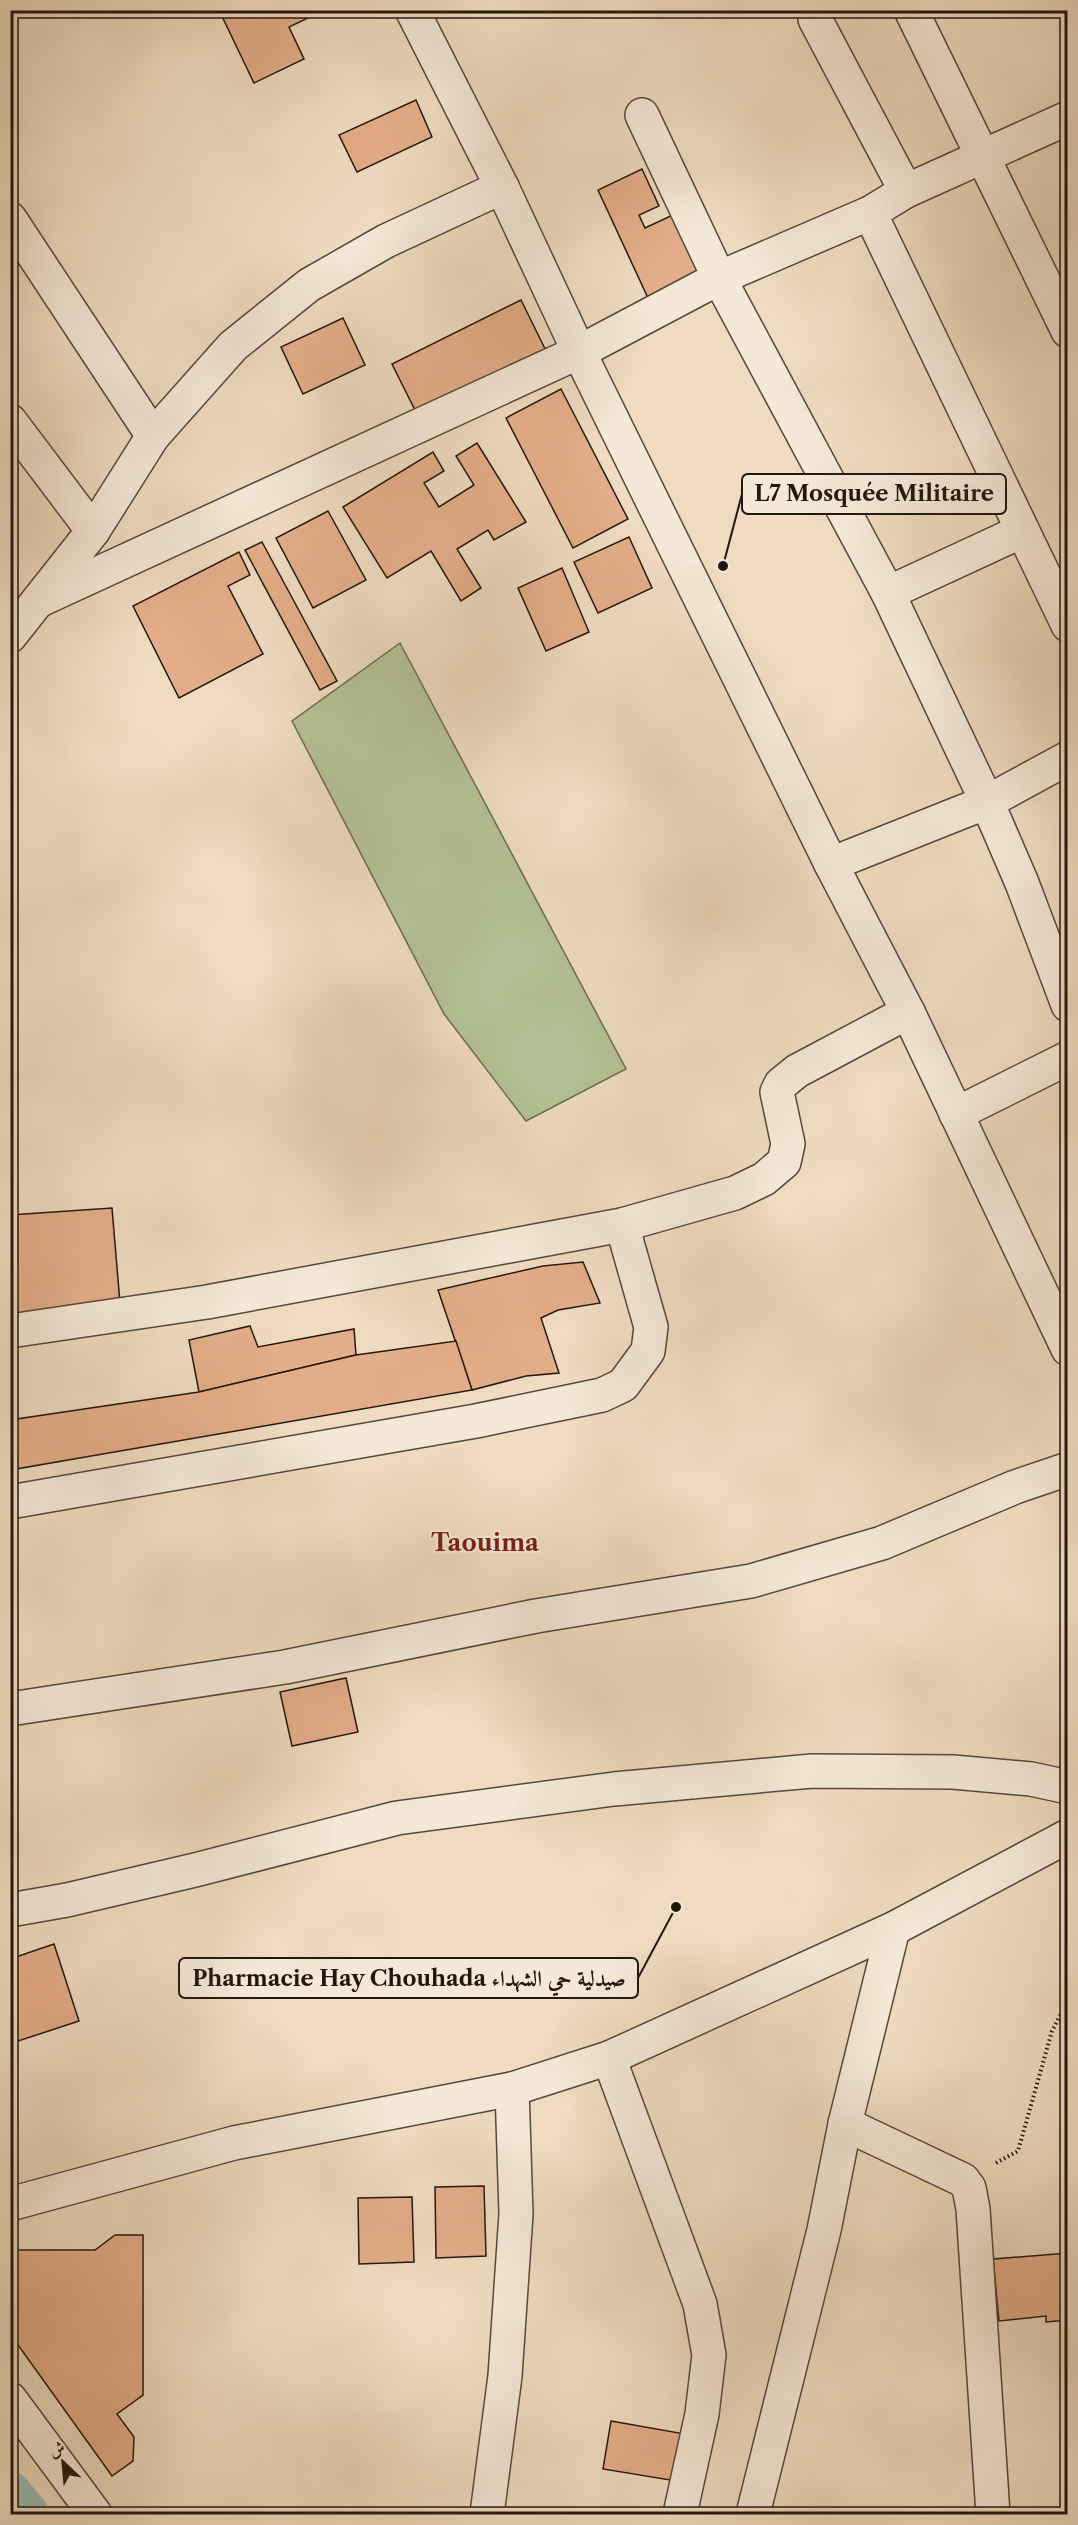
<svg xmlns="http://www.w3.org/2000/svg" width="1078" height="2525" viewBox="0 0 1078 2525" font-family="'Libre Caslon Text',Amiri,serif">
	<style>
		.green { fill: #b4c196; stroke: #6b6c52; stroke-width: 1.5 }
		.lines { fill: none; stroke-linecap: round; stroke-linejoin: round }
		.canal { stroke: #99bbb6; stroke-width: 39 }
		.building { fill: #e4ad89; stroke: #22170f; stroke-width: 1.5 }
		.street-casing { stroke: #55483b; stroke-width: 36 }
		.path { stroke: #22170f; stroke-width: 4; stroke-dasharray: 1.5 3; stroke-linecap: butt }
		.street { stroke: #f4e8d6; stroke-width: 33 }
		.labels { text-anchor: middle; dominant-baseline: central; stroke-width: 4.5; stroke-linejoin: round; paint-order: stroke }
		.quarter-label { font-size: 24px; font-weight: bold; fill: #7a1f14; stroke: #f4e8d6 }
		.leader { fill: none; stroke: #22170f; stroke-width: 2 }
		.callout-dot { fill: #22170f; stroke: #f4e8d6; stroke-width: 2 }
		.callout { fill: #f4e8d6; stroke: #22170f; stroke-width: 2 }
		.callout-label { font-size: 22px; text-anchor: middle; font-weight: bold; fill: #22170f }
	</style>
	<rect width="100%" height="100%" fill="#eedbc0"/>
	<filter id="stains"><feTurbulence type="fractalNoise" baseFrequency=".00333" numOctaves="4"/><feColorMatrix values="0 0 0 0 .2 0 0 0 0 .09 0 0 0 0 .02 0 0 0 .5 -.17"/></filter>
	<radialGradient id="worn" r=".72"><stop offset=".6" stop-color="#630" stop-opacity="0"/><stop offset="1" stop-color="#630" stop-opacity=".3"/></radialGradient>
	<path class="green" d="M400,643L626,1069L526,1121L444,1014L292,721Z"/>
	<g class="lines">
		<path class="canal" d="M10,2490L30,2514"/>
	</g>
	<g class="building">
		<path d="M219,10H307L310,17L289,27L304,59L254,83Z"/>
		<path d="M416,100L432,137L357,172L339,135Z"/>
		<path d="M642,169L659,206L639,215L645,228L677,213L704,272L648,298L598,190Z"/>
		<path d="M521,300L549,357L420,420L392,364Z"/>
		<path d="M343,318L365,365L303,394L281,347Z"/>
		<path d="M561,389L628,519L573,548L506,418Z"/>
		<path d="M477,443L526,522L494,540L488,530L457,549L481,588L461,601L431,551L387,578L343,507L433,452L444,471L424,483L439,507L474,485L456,456Z"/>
		<path d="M328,511L366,580L313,608L276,538Z"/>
		<path d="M629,537L652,588L598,613L574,562Z"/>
		<path d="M262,542L337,681L320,690L245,550Z"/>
		<path d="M239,552L250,575L228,586L263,654L179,698L133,606Z"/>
		<path d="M562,568L589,632L546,651L518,588Z"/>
		<path d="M112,1208L121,1315L10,1323V1215Z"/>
		<path d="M583,1262L600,1303L558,1310L541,1318L559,1373L526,1376L472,1390L438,1290L543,1266Z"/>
		<path d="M250,1326L258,1347L354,1329L356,1355L199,1392L189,1340Z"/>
		<path d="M456,1341L472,1390L10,1470V1420L199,1392L356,1355Z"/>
		<path d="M346,1678L358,1732L292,1746L280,1692Z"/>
		<path d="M54,1944L79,2021L12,2043L10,1959Z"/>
		<path d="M484,2186L486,2256L436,2258L435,2187Z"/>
		<path d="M412,2197L414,2262L359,2264L358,2198Z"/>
		<path d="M115,2235H143V2395L117,2414L134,2437L133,2461L112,2476L13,2338V2250H95Z"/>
		<path d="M1068,2253V2320L1046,2322V2316L999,2321L993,2259Z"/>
		<path d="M611,2421L685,2434L676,2481L603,2469Z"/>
	</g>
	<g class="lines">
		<g class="street-casing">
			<g id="street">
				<path d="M412,10L502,187L579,352L831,864L908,1012L1068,1349"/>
				<path d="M911,10L1068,331"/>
				<path d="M815,19L906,191"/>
				<path d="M642,115L719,278L888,593L987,802L1022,883L1068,1005"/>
				<path d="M870,213L1068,625"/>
				<path d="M10,219L153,436"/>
				<path d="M10,421L93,531"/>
				<path d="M888,593L1022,531"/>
				<path d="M38,601L579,352L719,278L870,213L906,191L1068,118"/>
				<path d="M10,636L93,531L153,436L233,346L309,285L386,241L502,187"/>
				<path d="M831,864L987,802L1068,758"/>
				<path d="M956,1114L1068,1058"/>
				<path d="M10,1331L207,1302L622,1225L735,1193L764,1179L784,1162L788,1144L777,1092L781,1084L797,1071L908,1012"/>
				<path d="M10,1502L476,1421L602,1395L623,1385L648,1351L651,1327L622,1225"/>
				<path d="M10,1709L285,1667L536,1616L751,1581L882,1543L1015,1487L1068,1469"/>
				<path d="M10,1910L67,1900L195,1870L397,1818L614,1789L812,1771L953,1772L1031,1779L1068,1787"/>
				<path d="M609,2058L700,2304L709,2355L702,2414L680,2514"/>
				<path d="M845,2124L963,2180L969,2188L973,2209L993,2514"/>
				<path d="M10,2204L234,2143L512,2089L609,2058L893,1929L1068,1836"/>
				<path d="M10,2399L95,2514"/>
				<path d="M487,2514L505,2376L516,2214L512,2089"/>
				<path d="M753,2514L824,2230L845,2124L893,1929"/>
			</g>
		</g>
		<path class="path" d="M996,2163L1018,2151L1052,2031L1068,2000"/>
		<use href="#street" class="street"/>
	</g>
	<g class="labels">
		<g class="quarter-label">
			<text x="485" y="1542">Taouima</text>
		</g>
	</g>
	<path class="leader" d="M723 566L742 494M676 1907L638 1978"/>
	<g class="callout-dot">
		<circle cx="723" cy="566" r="6"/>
		<circle cx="676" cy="1907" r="6"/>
	</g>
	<g class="callout">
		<rect x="742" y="474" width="264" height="40" rx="6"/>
		<rect x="179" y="1958" width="459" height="40" rx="6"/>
	</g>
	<g class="callout-label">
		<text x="874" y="501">L7 Mosquée Militaire</text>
		<text x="409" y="1986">Pharmacie Hay Chouhada صيدلية حي الشهداء</text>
	</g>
	<rect width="1078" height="2525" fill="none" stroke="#eedbc0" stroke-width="36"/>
	<rect x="12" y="12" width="1054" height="2501" fill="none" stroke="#22170f" stroke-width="3"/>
	<rect x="18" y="18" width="1042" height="2489" fill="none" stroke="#22170f" stroke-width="1.5"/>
	<g transform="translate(63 2462) rotate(334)" stroke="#f4e8d6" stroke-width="4.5" paint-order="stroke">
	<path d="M0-4.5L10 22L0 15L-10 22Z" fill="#22170f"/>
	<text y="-9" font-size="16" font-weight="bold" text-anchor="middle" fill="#22170f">ش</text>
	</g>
	<rect width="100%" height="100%" filter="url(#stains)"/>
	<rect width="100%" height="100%" fill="url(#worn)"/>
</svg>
